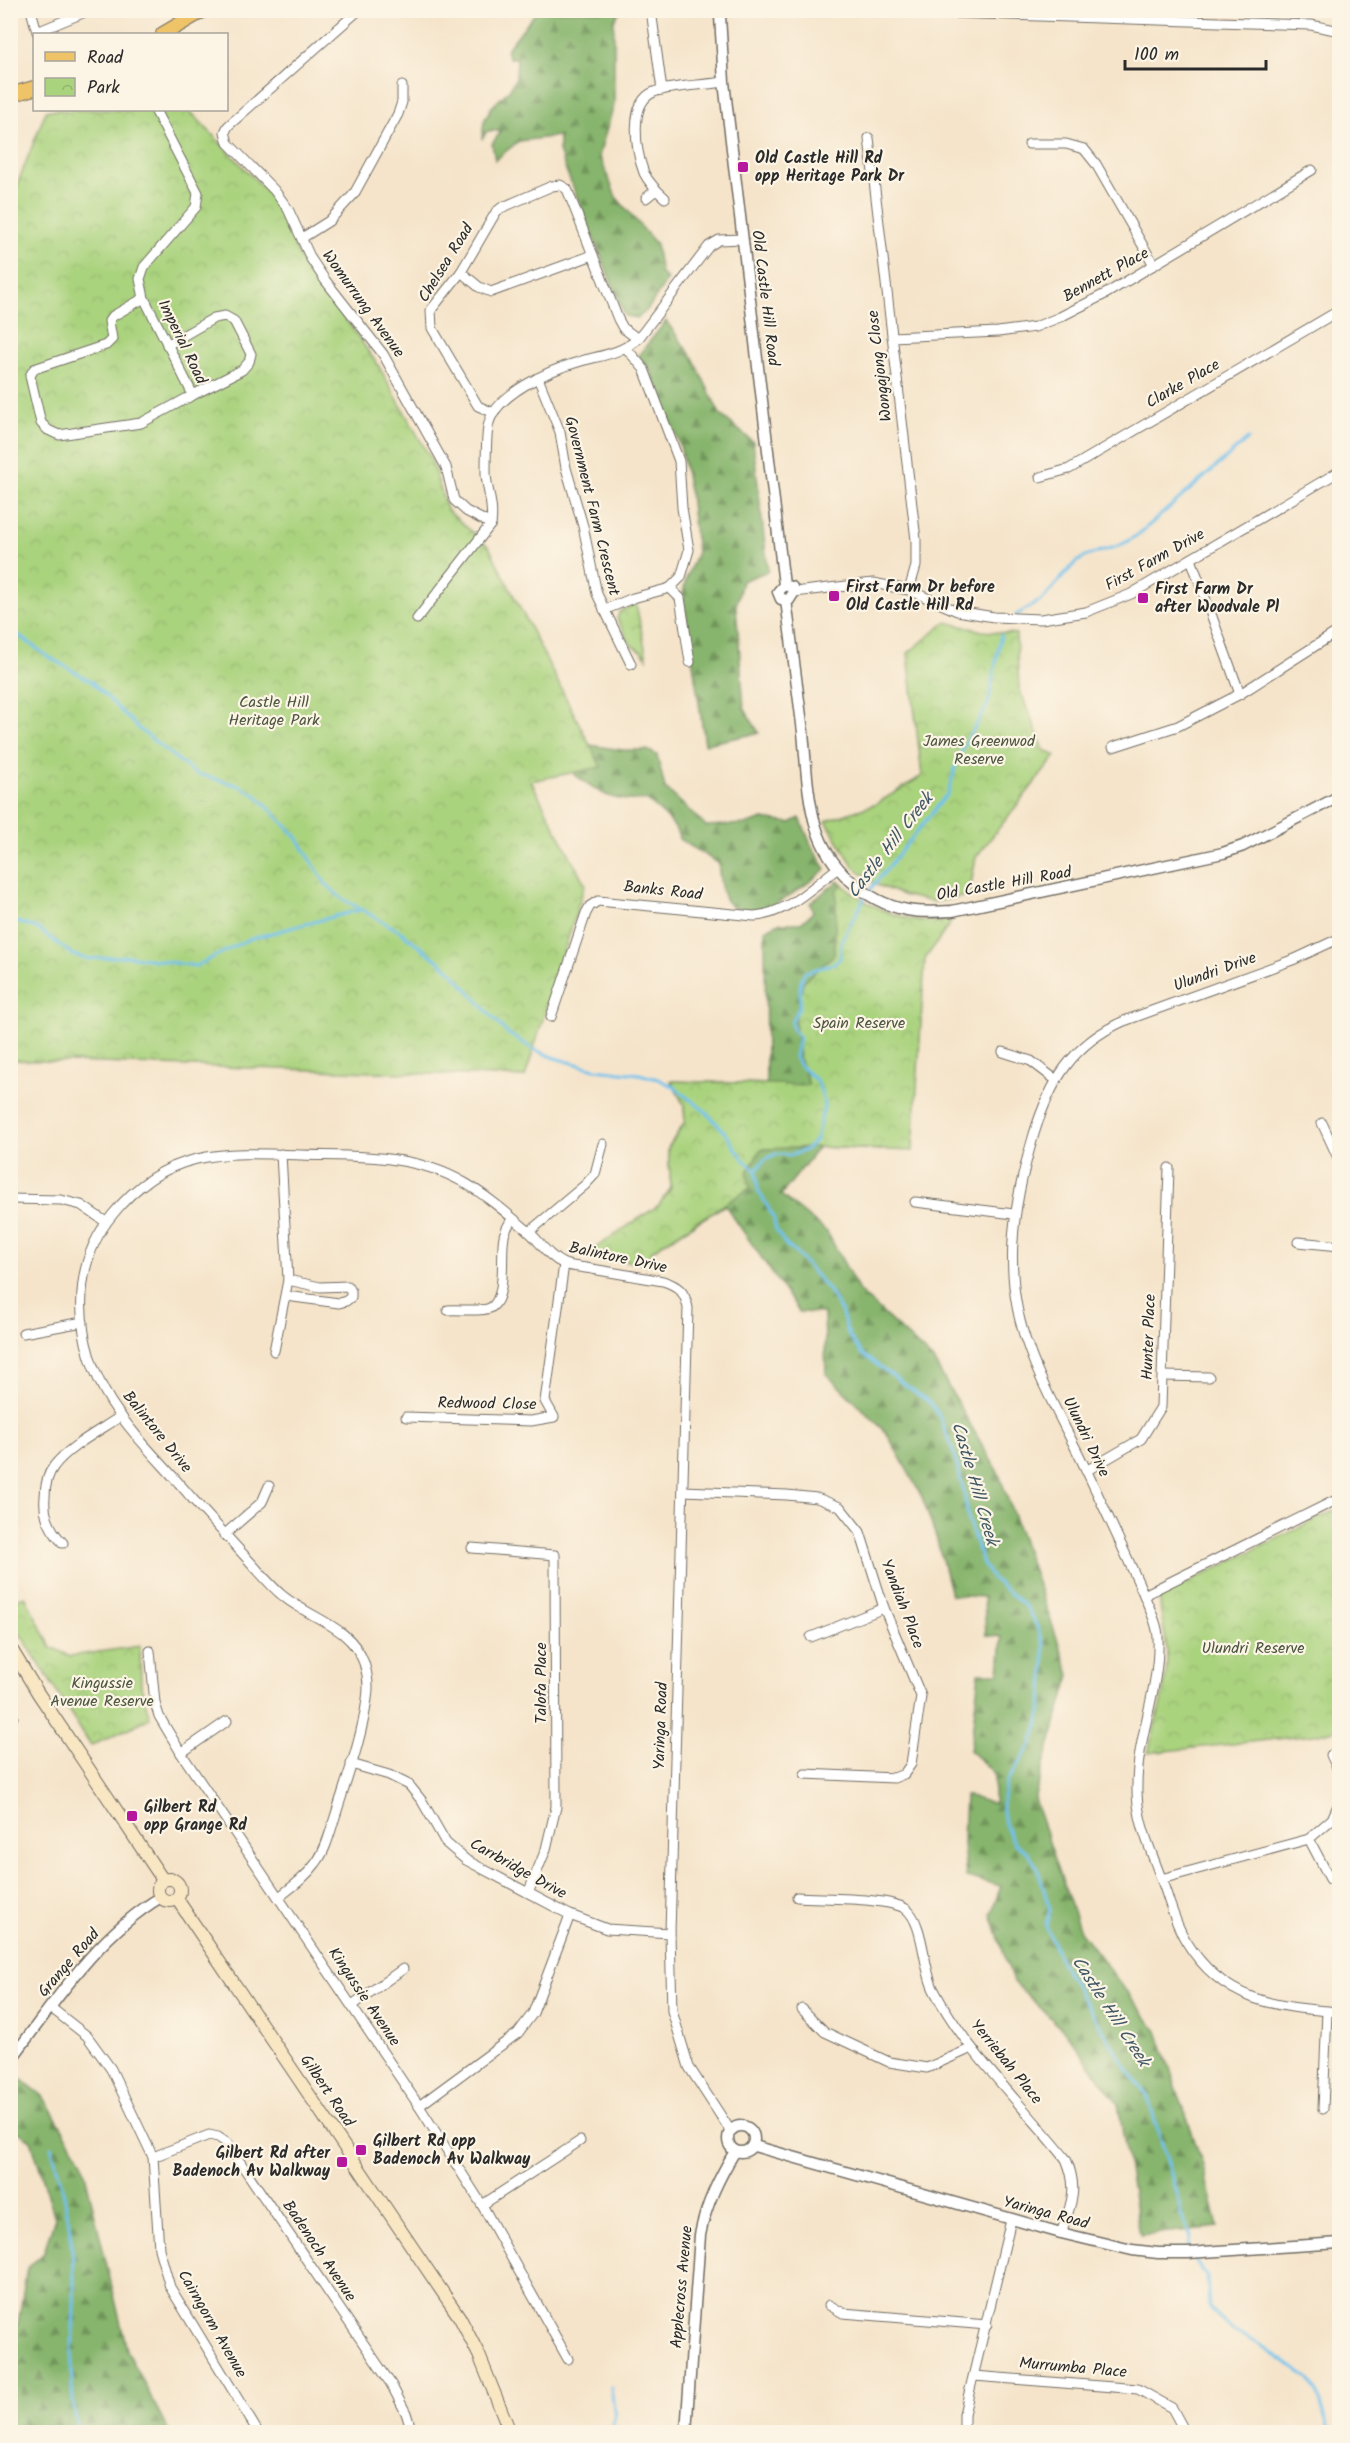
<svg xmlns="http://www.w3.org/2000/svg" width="1350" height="2443" viewBox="0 0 1350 2443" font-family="Kalam,sans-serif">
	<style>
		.forest { fill: url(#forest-firs); stroke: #59704c; stroke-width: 1.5 }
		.park { fill: url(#park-crowns); stroke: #6a7f54; stroke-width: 1.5 }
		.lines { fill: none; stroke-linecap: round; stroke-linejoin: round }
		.stream { stroke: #72c2ed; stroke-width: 3 }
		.minor-casing { stroke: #726c63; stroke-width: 11 }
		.tertiary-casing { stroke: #726c63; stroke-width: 13 }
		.secondary-casing { stroke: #726c63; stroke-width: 14 }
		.primary-casing { stroke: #726c63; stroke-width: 16 }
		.minor { stroke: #fff; stroke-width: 9 }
		.tertiary { stroke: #fff; stroke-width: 10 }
		.secondary { stroke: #f9e7c3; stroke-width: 12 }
		.primary { stroke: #efc469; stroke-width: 14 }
		.poi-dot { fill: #b5179e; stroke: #fcf5e5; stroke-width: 2 }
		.labels { text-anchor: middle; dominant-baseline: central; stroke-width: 4.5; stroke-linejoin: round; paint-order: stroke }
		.poi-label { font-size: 16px; font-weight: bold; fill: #2b2b2b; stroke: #fcf5e5; text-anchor: start }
		.street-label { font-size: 16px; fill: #2b2b2b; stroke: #fcf5e5 }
		.park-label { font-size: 16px; fill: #4b5540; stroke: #fcf5e5 }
		.water-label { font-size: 18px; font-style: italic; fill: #405865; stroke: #fcf5e5 }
	</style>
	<defs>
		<pattern id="forest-firs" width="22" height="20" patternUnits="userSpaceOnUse" patternTransform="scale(1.5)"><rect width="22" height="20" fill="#87b56d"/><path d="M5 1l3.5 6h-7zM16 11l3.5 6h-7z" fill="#6f935a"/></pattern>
		<pattern id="park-crowns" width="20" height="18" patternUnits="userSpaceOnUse" patternTransform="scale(1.5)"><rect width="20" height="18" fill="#aad37e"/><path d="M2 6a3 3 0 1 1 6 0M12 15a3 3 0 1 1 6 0" fill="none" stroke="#92b56d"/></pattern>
	</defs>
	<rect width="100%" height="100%" fill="#fcf5e5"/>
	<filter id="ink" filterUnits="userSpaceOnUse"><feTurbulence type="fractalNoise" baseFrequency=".0167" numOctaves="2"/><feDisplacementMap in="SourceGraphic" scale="12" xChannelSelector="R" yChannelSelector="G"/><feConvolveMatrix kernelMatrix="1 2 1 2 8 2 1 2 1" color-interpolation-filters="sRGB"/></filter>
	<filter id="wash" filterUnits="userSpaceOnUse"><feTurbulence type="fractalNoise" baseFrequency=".008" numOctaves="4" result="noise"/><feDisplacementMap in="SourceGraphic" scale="24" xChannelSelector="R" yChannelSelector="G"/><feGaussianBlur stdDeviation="1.35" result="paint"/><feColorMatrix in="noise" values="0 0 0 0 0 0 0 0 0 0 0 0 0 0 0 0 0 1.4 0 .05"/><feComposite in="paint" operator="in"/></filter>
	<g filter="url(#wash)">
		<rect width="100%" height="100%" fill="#f5e4ca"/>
		<g class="forest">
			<path d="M537,11H620L614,20V105L599,155L616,197L656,244L661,274L668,279L648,309L638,318L625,316L566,170L559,151V136L519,141L495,160L492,144L501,131H487L482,139L484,121L491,108L509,90L516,78L517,58H509L506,50Z"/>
			<path d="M666,321L693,358L720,414L753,442L768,571L742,581L736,606L744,708L759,733L705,744L683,594L686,579L697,552L690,495L680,445L649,369L638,356Z"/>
			<path d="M556,680L590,745L622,750H647L657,755L665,788L706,826L748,824L763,819L790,823L800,818L812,847L826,869C806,884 753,930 728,903C720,895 720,874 718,863L679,839C677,823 658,810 646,800C611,802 603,795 575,775L580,764Z"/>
			<path d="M838,881C865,907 900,920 936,923L926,939L882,1150L819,1147L781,1195L827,1232L859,1291L933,1360L999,1474L1070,1675L1034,1799L1080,1931L1157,2031L1202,2162L1218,2227L1140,2235L1118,2104L1068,2035L1013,1981L991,1914L1001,1886L966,1877L963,1842L965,1795L994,1804V1773L970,1751L979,1673H999L1002,1637L986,1635L984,1597L951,1595L937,1540L922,1497L886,1432L826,1374L824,1313L799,1312L725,1205L651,1251L648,1264L585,1255L659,1205L671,1188L668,1148L685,1122L684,1105L671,1081L766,1084L765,930L779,923H801L813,912L810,903Z"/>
			<path d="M16,2075L43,2096L82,2161L127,2350L169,2432H11V2332L18,2324L27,2268L43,2254L55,2218L31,2140L11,2127V2082Z"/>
		</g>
		<g class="park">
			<path d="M50,110H189L268,193L282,213L297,243L294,246L307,271L352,328L378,365L431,459L447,510L489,547L601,767L531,781L585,884L525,1077L11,1060L10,203L46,111Z"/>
			<path d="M636,604L647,658L641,651L631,645L617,619L620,611Z"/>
			<path d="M946,622L982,631L1016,634L1019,688L1044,750L1056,756L976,857L969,895L935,902L905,896L877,885L854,867L826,821L876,804L922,776L908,653Z"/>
			<path d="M843,885C873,911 912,925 952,921L925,959L913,1151L819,1147L761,1149L747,1172L750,1188L651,1251L648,1264L585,1255L659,1205L671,1188L668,1148L685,1122L684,1105L671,1081L809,1085L799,1058L795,1022L803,982L834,955L837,889Z"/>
			<path d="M1339,1508V1729L1314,1735L1148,1753C1155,1723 1166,1692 1167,1660C1168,1639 1160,1620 1160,1599L1167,1593Z"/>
			<path d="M25,1596L51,1647L70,1656L140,1646L141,1686L150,1718L91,1746L21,1635L11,1614V1601Z"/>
		</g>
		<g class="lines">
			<g class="stream">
				<path d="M1016,615L1042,600L1075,563L1086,556L1121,545L1139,534L1248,439"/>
				<path d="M10,629L47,656L91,681L138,728L194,773L240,786L257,796L296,836L325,883L341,898L401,932L449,969L507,1033L535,1050L558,1059L595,1069L639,1074L658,1079L674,1087L705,1111L723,1130L744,1160L755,1170"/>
				<path d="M869,891L948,793L956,765L964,746L988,704L1001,635"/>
				<path d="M865,897L841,942L840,959C831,967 815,968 804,973C798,988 801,989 800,1002C798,1019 783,1019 799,1037L795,1057L800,1066L816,1080L822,1094L824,1106L816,1140L805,1150L792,1155L776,1154L765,1159L756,1171L758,1190L773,1216L776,1230L785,1244L797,1254L829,1291L841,1311L849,1336L862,1354L929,1402L938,1413L954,1454L964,1492L968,1519L983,1564L993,1579L1026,1607L1035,1622L1044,1645V1677L1041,1713L1033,1742L1006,1783L1002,1804L1005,1824L1014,1843L1028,1853L1037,1867L1050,1910L1046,1925L1062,1965L1130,2073L1147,2095L1178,2196L1181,2215L1191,2236L1188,2249"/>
				<path d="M10,920L37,928L73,955L88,959L128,956L196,966L249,939L359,910"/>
				<path d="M51,2147C68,2199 75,2250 74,2305C73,2347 67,2392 79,2432"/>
				<path d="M1190,2255L1207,2276L1209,2307L1233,2331L1262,2346L1308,2378L1319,2397L1330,2432"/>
				<path d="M611,2432L615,2416L611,2388"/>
			</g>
		</g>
	</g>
	<g filter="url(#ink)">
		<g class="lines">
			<g class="minor-casing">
				<g id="minor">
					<path d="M31,10L37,32L90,10"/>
					<path d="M359,10L228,126L225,132L228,143L274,190L288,209L311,259L325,280L383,354L446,467L454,500L466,511L491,524"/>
					<path d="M651,10L662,90"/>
					<path d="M858,10L1311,25L1340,31"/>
					<path d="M869,138L916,540V566L909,590"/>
					<path d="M1029,144H1066L1084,149L1096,164L1154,265"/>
					<path d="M646,198L656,190"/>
					<path d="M665,198C657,191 649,183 644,173C636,152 628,102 654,92C668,86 706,85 724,82"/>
					<path d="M302,238L329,221L354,194L398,114L402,102V86"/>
					<path d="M461,272L479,287L491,292L593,255"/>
					<path d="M144,298L113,316L109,321L112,339L106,345L34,369L30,376L41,423L48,430L59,435L141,423L193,395L144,298L140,279L144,267L196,207L198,193L155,110"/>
					<path d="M892,337L998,332L1035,327L1060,317L1107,293L1312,170"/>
					<path d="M167,345L214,318L225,316L234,321L251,354L249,362L242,370L193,395"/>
					<path d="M626,348L644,369L679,461L682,508L689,550L681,577L670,588L680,598L690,662"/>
					<path d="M538,378L560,432L566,468L583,526L597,594L631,664"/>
					<path d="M494,413L478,406L432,328L431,310L461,272L496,212L501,208L552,186L560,185L567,189L618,319L623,328L638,339"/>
					<path d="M1040,477L1069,469L1340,310"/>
					<path d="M1191,559L1240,694"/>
					<path d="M794,592L873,583L909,590L957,611L994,617L1041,619L1086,612L1131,594L1340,471"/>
					<path d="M604,610L633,598L670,588"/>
					<path d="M417,619L491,524C494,505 487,491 486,474C486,459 486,441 488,427C493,395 550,370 578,362C602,355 617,355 638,339L709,246L719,240L742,239"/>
					<path d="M1113,747L1178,726L1240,694L1340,630"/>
					<path d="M1340,938L1295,959L1124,1021C1072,1044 1050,1082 1034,1134C1012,1207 1001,1278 1030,1352C1043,1388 1062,1421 1079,1455C1101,1501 1123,1548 1144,1595C1149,1608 1158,1624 1158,1638C1160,1689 1137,1736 1137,1786C1136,1819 1150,1848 1161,1878C1169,1899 1174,1922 1186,1941C1223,2002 1275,2007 1340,2012"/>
					<path d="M551,1017L586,913L590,906L598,901L754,916C787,914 812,887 838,868"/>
					<path d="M1003,1052L1031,1061L1056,1080"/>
					<path d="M1322,1123L1340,1162"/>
					<path d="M10,1199L61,1200L81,1205L106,1222"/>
					<path d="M915,1202L1014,1214"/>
					<path d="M529,1232L585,1185L595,1174L603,1144"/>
					<path d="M1298,1242L1340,1246"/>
					<path d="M286,1296L339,1303L346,1301L351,1297V1291L348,1286L320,1287L288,1280"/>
					<path d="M448,1310C458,1309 482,1312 490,1308C508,1299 500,1253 504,1236C505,1230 509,1224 512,1219"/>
					<path d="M23,1333L83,1322"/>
					<path d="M274,1351L288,1280L281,1154"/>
					<path d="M1163,1376L1209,1377"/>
					<path d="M406,1417L531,1421L554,1417L545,1401L564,1264"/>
					<path d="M1086,1471L1141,1439L1161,1407L1169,1168"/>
					<path d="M683,1491L787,1495L817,1498L840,1507L860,1532L884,1608L921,1696L911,1764L904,1774L894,1778L805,1774"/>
					<path d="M224,1535L262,1502L269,1486"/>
					<path d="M63,1543C50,1530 43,1516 45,1497C45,1486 47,1475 54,1466C68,1447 101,1430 121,1416"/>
					<path d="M472,1548L555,1555L556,1807L546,1849L529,1891"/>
					<path d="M1144,1595L1340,1498"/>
					<path d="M811,1637L884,1608"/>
					<path d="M150,1651L155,1703L159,1716L181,1753L419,2106L482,2205L568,2359"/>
					<path d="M10,1719L13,1717"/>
					<path d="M181,1753L227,1721"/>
					<path d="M1331,1755L1340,1774"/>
					<path d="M351,1764L389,1775L409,1785L422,1801L446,1843L466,1860L570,1915L607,1929L670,1933"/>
					<path d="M1309,1839L1330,1879"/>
					<path d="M1161,1879L1309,1839L1332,1819L1340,1801"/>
					<path d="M279,1897C292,1887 306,1877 316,1863C326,1850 330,1832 335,1817C347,1778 362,1738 367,1699C369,1687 368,1675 364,1663C351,1626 311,1619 283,1596C272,1587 263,1576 253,1565C232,1542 211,1519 190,1496C164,1465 133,1436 111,1402C75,1345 68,1268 113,1214C166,1148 225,1152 302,1155C333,1156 365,1155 396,1160C454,1168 483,1193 527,1230C539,1240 548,1257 564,1264C572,1267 583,1267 592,1269C616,1273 639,1277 663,1281C679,1286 685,1292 688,1308L670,1933L672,2011L689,2067L730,2130"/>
					<path d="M797,1897C821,1899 888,1897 906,1909C924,1922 923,1970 934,1990C967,2053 1022,2104 1066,2159C1079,2189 1071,2205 1061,2233"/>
					<path d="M352,2005L403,1969"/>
					<path d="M50,2007L87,2036L111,2069L153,2157L159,2249L170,2287L258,2432"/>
					<path d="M802,2009L825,2032L889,2062L927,2068L972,2048"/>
					<path d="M419,2106L518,2033L533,2013L570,1915"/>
					<path d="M1323,2109L1327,2011"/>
					<path d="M153,2157L209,2135L218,2137L227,2143L391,2384L406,2413L412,2432"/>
					<path d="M482,2205L580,2141"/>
					<path d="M829,2305L843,2313L987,2325"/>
					<path d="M974,2376L1138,2389L1172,2408L1185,2432"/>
					<path d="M964,2432V2414L1011,2220"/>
				</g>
			</g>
			<g class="tertiary-casing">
				<g id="tertiary">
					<path d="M720,16L724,82L784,585L778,592L781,599L789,600L794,592L792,587L784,585"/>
					<path d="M786,600C792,644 797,688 803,732C806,763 807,797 816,827C828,867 865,902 907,910C922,913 937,912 952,911L1223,853L1243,846L1340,796"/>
					<path d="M10,2061C54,2003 97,1935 161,1897"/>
					<circle cx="741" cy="2139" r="13"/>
					<path d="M754,2146L1061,2233L1132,2250L1158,2253H1188L1340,2243"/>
					<path d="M686,2432L700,2235C706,2204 719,2178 735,2151"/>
				</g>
			</g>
			<g class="secondary-casing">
				<g id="secondary">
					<path d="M10,1647L38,1693L163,1880"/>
					<circle cx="169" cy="1890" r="11"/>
					<path d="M177,1899L460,2318L479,2355L510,2432"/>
				</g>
			</g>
			<g class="primary-casing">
				<g id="primary">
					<path d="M163,34L204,10"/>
					<path d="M10,95L34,88"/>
				</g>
			</g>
			<use href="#minor" class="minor"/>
			<use href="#tertiary" class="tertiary"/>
			<use href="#secondary" class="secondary"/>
			<use href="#primary" class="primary"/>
		</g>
	</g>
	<g class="poi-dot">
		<rect x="737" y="161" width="12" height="12" rx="3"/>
		<rect x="828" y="590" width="12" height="12" rx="3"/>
		<rect x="1137" y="592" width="12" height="12" rx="3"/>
		<rect x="126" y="1810" width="12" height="12" rx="3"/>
		<rect x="355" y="2144" width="12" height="12" rx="3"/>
		<rect x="336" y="2156" width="12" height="12" rx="3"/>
	</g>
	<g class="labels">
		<g class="poi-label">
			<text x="755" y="158">Old Castle Hill Rd<tspan x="755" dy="18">opp Heritage Park Dr</tspan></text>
			<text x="846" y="587">First Farm Dr before<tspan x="846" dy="18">Old Castle Hill Rd</tspan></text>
			<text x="1155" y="589">First Farm Dr<tspan x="1155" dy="18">after Woodvale Pl</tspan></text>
			<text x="144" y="1807">Gilbert Rd<tspan x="144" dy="18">opp Grange Rd</tspan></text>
			<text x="373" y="2141">Gilbert Rd opp<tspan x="373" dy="18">Badenoch Av Walkway</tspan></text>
			<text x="330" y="2153" text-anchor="end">Gilbert Rd after<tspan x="330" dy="18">Badenoch Av Walkway</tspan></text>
		</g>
		<g class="street-label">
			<text transform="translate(446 263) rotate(-58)">Chelsea Road</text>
			<text transform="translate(1106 275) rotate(-29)">Bennett Place</text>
			<text transform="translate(765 298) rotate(83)">Old Castle Hill Road</text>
			<text transform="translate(363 304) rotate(54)">Womurrung Avenue</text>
			<text transform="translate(182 342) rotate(64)">Imperial Road</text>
			<text transform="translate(880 366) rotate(-97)">Wongajong Close</text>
			<text transform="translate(1183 384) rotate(-30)">Clarke Place</text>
			<text transform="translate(592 506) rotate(76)">Government Farm Crescent</text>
			<text transform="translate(1155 560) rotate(-29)">First Farm Drive</text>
			<text transform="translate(1004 884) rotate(-10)">Old Castle Hill Road</text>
			<text transform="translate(663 891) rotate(6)">Banks Road</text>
			<text transform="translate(1215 972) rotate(-20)">Ulundri Drive</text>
			<text transform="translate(618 1258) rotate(12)">Balintore Drive</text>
			<text transform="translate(1149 1337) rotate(-88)">Hunter Place</text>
			<text transform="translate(487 1404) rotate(1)">Redwood Close</text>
			<text transform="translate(157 1432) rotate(51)">Balintore Drive</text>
			<text transform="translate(1086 1437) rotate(64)">Ulundri Drive</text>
			<text transform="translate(902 1604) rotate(69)">Yandiah Place</text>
			<text transform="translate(541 1683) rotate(-90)">Talofa Place</text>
			<text transform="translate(661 1726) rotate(-88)">Yaringa Road</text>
			<text transform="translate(518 1869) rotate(29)">Carrbridge Drive</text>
			<text transform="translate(69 1963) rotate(-49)">Grange Road</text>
			<text transform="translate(364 1997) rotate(56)">Kingussie Avenue</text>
			<text transform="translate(1006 2062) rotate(51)">Yerriebah Place</text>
			<text transform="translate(327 2091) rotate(56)">Gilbert Road</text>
			<text transform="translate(1046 2213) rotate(15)">Yaringa Road</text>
			<text transform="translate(319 2251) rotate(56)">Badenoch Avenue</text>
			<text transform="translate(682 2287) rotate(-85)">Applecross Avenue</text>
			<text transform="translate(212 2324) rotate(60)">Cairngorm Avenue</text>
			<text transform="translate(1073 2368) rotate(5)">Murrumba Place</text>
		</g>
		<g class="park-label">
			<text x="274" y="702">Castle Hill<tspan x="274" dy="18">Heritage Park</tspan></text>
			<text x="979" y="741">James Greenwod<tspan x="979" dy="18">Reserve</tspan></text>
			<text x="859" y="1023">Spain Reserve</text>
			<text x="1253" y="1648">Ulundri Reserve</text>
			<text x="102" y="1683">Kingussie<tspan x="102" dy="18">Avenue Reserve</tspan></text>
		</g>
		<g class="water-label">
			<text transform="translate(891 846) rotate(-52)">Castle Hill Creek</text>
			<text transform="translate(974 1484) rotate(74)">Castle Hill Creek</text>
			<text transform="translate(1110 2012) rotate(57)">Castle Hill Creek</text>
		</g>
	</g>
	<rect width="1350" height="2443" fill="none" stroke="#fcf5e5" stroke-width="36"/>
	<rect x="33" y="33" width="195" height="78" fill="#fcf5e5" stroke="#a8a49b" stroke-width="1.5"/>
	<rect x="45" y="52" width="30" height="9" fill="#efc469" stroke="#a8a49b" stroke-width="1.5"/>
	<text x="87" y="63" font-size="18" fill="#2b2b2b">Road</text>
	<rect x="45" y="78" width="30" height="18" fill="url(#park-crowns)" stroke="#a8a49b" stroke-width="1.5"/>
	<text x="87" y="93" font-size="18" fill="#2b2b2b">Park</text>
	<path d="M1125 60v9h141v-9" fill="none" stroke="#2b2b2b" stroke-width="3"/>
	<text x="1134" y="60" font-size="18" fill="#2b2b2b" stroke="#fcf5e5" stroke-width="4.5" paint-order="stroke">100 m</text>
</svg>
